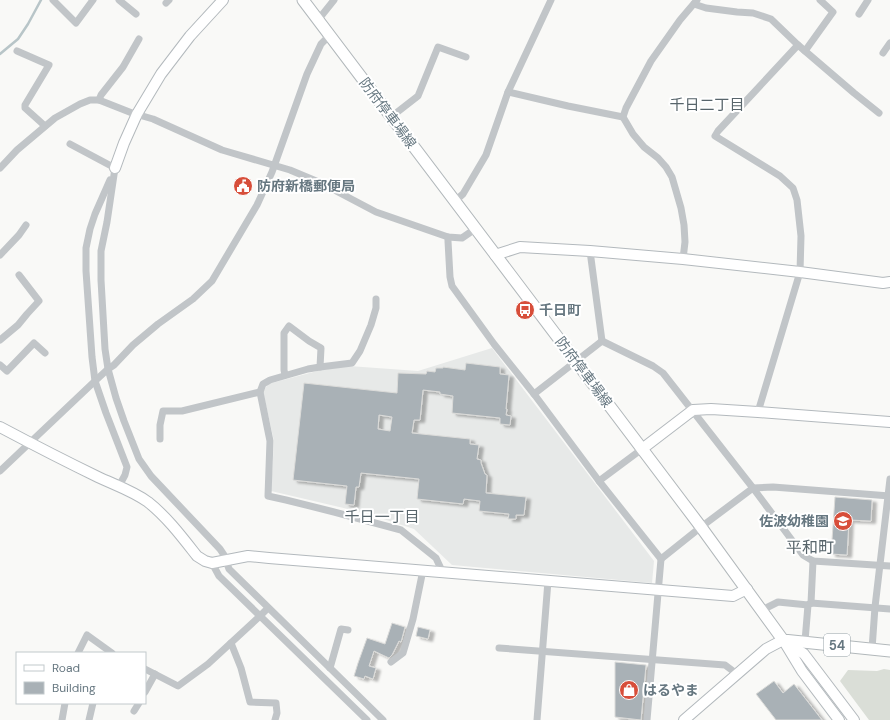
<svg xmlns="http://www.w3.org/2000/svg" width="890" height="720" viewBox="0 0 890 720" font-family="'DM Sans','Noto Sans JP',sans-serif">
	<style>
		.built { fill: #e7e9e8 }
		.green { fill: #daded7 }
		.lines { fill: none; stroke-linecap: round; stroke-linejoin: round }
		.stream { stroke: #b8c5c8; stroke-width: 2.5 }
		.building { fill: #a9b1b6; stroke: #dbdbd9; fill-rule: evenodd; filter: url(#shadow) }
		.secondary-casing { stroke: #b3b9bd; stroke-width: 12 }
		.primary-casing { stroke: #b2b8bb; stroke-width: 13 }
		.street { stroke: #c1c5c8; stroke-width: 7 }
		.secondary { stroke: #fff; stroke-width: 10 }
		.primary { stroke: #fff; stroke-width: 11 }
		.labels { text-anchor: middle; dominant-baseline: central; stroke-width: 4; stroke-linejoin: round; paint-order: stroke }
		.shield { fill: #fff; stroke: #94a0a6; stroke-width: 1 }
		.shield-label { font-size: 13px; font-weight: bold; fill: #667780 }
		.street-label { font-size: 14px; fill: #667780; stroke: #fff }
		.poi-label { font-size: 14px; font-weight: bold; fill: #667780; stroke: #fff; text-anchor: start }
		.neighbourhood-label { font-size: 15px; fill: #58656b; stroke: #fff }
		.quarter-label { font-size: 16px; fill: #58656b; stroke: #fff }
	</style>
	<defs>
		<filter id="shadow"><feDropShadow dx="4.5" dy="2.5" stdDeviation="1" flood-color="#0004"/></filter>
	</defs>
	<rect width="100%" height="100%" fill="#f9f9f7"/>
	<path class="built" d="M492,348L654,561L652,583L452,565L414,529L365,513L271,491L274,441L263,392L268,384L321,370L349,366L418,371Z"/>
	<path class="green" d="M884,669L890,670V720H869L840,681L848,670L877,671Z"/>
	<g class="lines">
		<path class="stream" d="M0,54L18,39L28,24L41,0"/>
	</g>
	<g class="building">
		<path d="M466,363L500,367V374L509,375L506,409H507L506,415L511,416L510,425L500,424V418L452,413L453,396L440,394V392L423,390L420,420H414L412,433L470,439V444L479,445L477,459L481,460V463L485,474L487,475L486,493L526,497L524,515H516V519H508L509,514L479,511L480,501L464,499L463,504L417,499L419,479L361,473L359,487H356L354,505L345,504L347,486L293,480L304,383L397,393L398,373L426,374L427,371L435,372L436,368H443V367L465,370ZM379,415L392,417L390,431L378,429Z"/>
		<path d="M835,497L872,500L871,521L849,520L847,555L831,554Z"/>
		<path d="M392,623L405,627L401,642L399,641L392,655L389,658L374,651L369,666L376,668L373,679L365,676L364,679L354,676L358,663L367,638L385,644Z"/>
		<path d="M418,627L430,630L428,639L416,636Z"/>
		<path d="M615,662L646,665L641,720L615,717Z"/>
		<path d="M774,681L783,693L794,684L822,720H776L756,694Z"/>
	</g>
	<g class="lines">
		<g class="secondary-casing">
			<g id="secondary">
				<path d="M115,168L124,143L137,114L161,74L190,36L223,0"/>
				<path d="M495,255L520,247L590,251L683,259L800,272L883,283L890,282"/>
				<path d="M0,427C32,444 65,461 98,477C115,485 133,491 148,502C167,517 182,537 197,556L205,561L212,563L248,556L269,558L733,596L747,589"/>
				<path d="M642,449L693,410L711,409L758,412L890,422"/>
				<path d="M783,640L804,654L854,720"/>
				<path d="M785,643L802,671L839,720"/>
				<path d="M684,720L766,649L783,640"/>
			</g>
		</g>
		<g class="primary-casing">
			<path id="primary" d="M303,0L701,527L783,640L890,651"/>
		</g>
		<g class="street">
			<path d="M53,0L76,23L93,0"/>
			<path d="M119,0L136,14"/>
			<path d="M166,3L169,0"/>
			<path d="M694,4L706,8L737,12L753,13L771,19L798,45L854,93L879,113"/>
			<path d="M859,14L868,0"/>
			<path d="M318,20L334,0"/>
			<path d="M17,51L49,65L25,105V108L45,126"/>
			<path d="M805,51L833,12L820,0"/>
			<path d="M883,53L890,43"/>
			<path d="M508,92L568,106L623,117"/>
			<path d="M99,100L101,95L123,67L139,39"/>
			<path d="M391,117L418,96L438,47L466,57"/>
			<path d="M70,144L115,168"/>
			<path d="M0,168L17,150L55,118L80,104L90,100H99L132,113L153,119L222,150L290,170L321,183L376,212L448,237L462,238L475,229"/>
			<path d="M115,168L107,222L101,251V280L105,349L108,369L116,398L124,421L139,459L151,476L220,549L224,555L229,569L383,720"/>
			<path d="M110,180L95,214L90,229L86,248V271L92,357L95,381L106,413L127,467L125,475L119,486"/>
			<path d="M455,201L463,194L486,155L508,92L551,0"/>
			<path d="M448,237V241L450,277L452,286L494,344L534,394L599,481L661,559L647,720"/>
			<path d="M590,251L602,341"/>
			<path d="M0,255L19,235L26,225"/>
			<path d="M683,259L685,242L684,225L681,208L672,177L666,167L658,158L644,147L633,134L623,117L626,108L651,61L680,20L697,0"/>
			<path d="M376,299V308L371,325L360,351L352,363L320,367L308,369L270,380L263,384L260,392L270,441L268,496L286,500L334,512L401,530L436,558L442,571"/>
			<path d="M0,340L18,325L27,314L39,301L19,275"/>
			<path d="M602,341L653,366L663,373L753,488L803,555L813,561L890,566"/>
			<path d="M0,365L7,371L34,343L45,353"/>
			<path d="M285,375L284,370V333L289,326L309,341L321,348L320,367"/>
			<path d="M534,394L602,341"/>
			<path d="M758,412L800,272L801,236L797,200L793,188L780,176L715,136L718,131L798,45"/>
			<path d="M160,439V425L163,411H182L260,392"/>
			<path d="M0,471L95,381L108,369L114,365L133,345L158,324L193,299L212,281L257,205L272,172L307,74L321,44L330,35"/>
			<path d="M599,481L642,449"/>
			<path d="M661,559L701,527L753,488L773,487L890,496"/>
			<path d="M212,563L219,576L367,720"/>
			<path d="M811,603L813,561"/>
			<path d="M762,610L778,602L808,605L811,603L890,609"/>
			<path d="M805,641L808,605"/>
			<path d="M231,643L241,668L250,702L276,703L277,713L275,720"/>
			<path d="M499,648L725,665L737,674"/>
			<path d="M872,649L875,607L890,479"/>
			<path d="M78,653L87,635L112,653"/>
			<path d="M391,662L403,653L413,619L423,570"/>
			<path d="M330,668L341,629L348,630"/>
			<path d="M145,669L178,686L208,664L260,616L268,608"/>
			<path d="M145,692L155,674"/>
			<path d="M134,711L139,703"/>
			<path d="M62,720L65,703"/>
			<path d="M89,720L93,703"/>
			<path d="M537,720L548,581"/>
		</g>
		<use href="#secondary" class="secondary"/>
		<use href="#primary" class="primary"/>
	</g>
	<defs>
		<g id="civic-disc" transform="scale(1)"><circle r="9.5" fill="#d74e3a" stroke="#fff"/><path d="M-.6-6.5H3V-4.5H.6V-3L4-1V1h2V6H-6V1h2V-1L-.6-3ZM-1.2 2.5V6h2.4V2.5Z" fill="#fff"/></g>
		<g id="bus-disc" transform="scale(1)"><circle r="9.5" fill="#d74e3a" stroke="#fff"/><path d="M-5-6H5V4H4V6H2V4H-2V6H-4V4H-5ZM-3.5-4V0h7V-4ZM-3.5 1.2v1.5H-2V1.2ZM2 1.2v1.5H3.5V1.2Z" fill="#fff"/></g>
		<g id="school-disc" transform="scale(1)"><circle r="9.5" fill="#d74e3a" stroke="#fff"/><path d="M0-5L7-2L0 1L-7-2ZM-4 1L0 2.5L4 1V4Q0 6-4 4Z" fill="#fff"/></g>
		<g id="shop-disc" transform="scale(1)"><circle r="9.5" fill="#d74e3a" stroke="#fff"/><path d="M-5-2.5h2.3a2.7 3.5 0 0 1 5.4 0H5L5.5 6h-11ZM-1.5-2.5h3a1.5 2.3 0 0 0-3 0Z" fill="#fff"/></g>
	</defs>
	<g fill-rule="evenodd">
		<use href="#civic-disc" x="243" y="186"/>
		<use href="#bus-disc" x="525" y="310"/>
		<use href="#school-disc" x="843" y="521"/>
		<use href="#shop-disc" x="629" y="690"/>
	</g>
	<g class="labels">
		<rect class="shield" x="824" y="634" width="26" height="22" rx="3"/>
		<g class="shield-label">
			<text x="837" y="645">54</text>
		</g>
		<g class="street-label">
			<text transform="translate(388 113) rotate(53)">防府停車場線</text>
			<text transform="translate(584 372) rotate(53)">防府停車場線</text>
		</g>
		<g class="poi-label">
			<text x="257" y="186">防府新橋郵便局</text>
			<text x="539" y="310">千日町</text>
			<text x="829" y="521" text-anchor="end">佐波幼稚園</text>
			<text x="643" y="690">はるやま</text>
		</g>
		<g class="neighbourhood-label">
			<text x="707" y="105">千日二丁目</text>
			<text x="382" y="517">千日一丁目</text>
		</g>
		<g class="quarter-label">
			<text x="810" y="547">平和町</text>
		</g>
	</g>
	<rect x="16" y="652" width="130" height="52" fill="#ffffff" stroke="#c2c9cc"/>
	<rect x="24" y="665" width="20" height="6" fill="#ffffff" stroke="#c2c9cc"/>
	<text x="52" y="672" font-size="12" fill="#667780">Road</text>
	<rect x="24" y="682" width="20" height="12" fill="#a9b1b6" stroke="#c2c9cc"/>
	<text x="52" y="692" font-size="12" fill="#667780">Building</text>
</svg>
